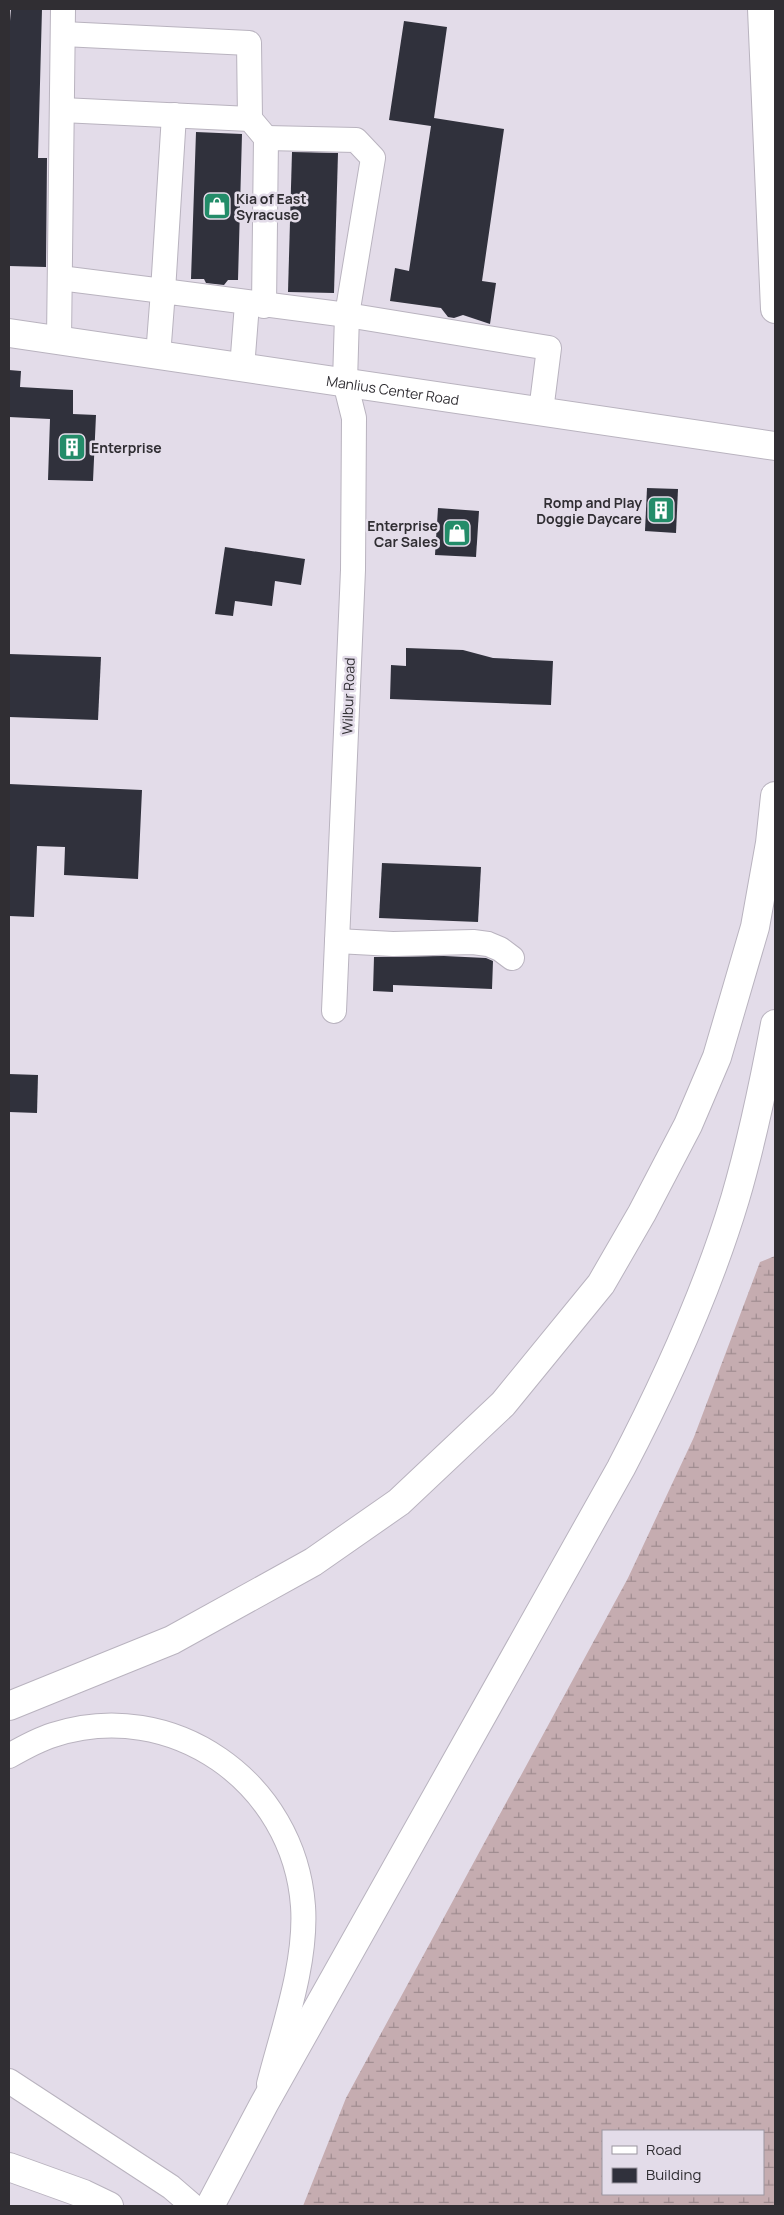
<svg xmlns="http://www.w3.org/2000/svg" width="784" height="2215" viewBox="0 0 784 2215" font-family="Manrope,sans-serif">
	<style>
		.wetland { fill: url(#wetland-marsh); fill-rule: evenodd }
		.building { fill: #30313c }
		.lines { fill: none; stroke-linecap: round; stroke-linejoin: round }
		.minor-casing { stroke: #b9b3bf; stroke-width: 26 }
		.major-casing { stroke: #b9b3bf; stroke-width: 30 }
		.highway-casing { stroke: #b9b3bf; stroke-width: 30 }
		.minor { stroke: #fff; stroke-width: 24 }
		.major { stroke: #fff; stroke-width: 28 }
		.highway { stroke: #fff; stroke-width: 28 }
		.labels { text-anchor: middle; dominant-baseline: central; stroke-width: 5; stroke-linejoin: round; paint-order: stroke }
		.poi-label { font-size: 14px; font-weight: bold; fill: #302e33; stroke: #e3dce9; text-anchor: start }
		.street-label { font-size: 14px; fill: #302e33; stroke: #e3dce9 }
	</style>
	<defs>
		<pattern id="wetland-marsh" width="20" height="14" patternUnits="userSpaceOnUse" patternTransform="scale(1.25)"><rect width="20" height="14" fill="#c5acb0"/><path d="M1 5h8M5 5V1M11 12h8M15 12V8" fill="none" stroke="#a08c90"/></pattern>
	</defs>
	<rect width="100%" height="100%" fill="#e3dce9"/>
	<path class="wetland" d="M775,1256V2206H303L346,2098L628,1578L694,1437L760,1262ZM603,2131H763V2194H603Z"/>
	<g class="building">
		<path d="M11,9H42L38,158H47L46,267L9,266V33Z"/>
		<path d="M404,21L447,27L434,118L504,129L482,281L496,283L490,324L463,315L454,318L448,317L441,308L390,301L395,268L409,271L431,126L389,120Z"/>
		<path d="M196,132L242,134L238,280H228L224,285L206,283L204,279H191Z"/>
		<path d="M292,152L338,153L334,293L288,292Z"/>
		<path d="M9,370L21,371L20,387L73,390V414L96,415L93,481L48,480L50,419L9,417Z"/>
		<path d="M647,488L678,489L676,533L645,531Z"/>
		<path d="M438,508L479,511L476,557L435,555Z"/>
		<path d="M225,547L305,559L301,585L275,581L272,606L235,601L233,616L215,614Z"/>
		<path d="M406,648L463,650L493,658L553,661L551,705L390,699L391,665L406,666Z"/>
		<path d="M9,654L101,657L98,720L9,717Z"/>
		<path d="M9,784L142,790L138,879L64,875L65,847L37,846L34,917L9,916Z"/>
		<path d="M382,863L481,867L478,922L379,918Z"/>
		<path d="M444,956L486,958L493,961L492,989L393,985V992L373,991L374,957Z"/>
		<path d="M9,1074L38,1075L37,1113L9,1112Z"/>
	</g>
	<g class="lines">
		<g class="minor-casing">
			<g id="minor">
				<path d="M63,34L249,43L250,119"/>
				<path d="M62,110L250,119L266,138L264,306"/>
				<path d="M266,138L356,140L373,158L347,315L345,382L354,418L353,570L334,1011"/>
				<path d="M60,278L163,291L174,115"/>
				<path d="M59,340L63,9"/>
				<path d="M158,356L163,291L347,315L549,348L541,411"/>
				<path d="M242,368L247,304"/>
				<path d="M337,941L393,944L473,942L488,944L500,949L512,958"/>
				<path d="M9,1756C23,1748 37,1740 53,1735C172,1696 294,1782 303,1906C307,1963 283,2029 269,2084"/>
				<path d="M9,2081L171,2187L193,2206"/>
			</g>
		</g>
		<g class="major-casing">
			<g id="major">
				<path id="s1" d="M9,333L775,446"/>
			</g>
		</g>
		<g class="highway-casing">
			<g id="highway">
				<path d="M762,9L775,309"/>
				<path d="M9,1706L172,1640L313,1562L399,1502L503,1404L601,1284L642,1213L688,1125L717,1057L755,927L770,843L775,796"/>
				<path d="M9,2167L84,2194L109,2206"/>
				<path d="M210,2206L264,2104L621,1468C666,1382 707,1292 735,1199C752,1141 764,1083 775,1024"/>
			</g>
		</g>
		<use href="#minor" class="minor"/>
		<use href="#major" class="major"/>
		<use href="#highway" class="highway"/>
	</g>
	<defs>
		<g id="shop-square" transform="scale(1.4375)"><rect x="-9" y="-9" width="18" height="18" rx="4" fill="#238c69" stroke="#e3dce9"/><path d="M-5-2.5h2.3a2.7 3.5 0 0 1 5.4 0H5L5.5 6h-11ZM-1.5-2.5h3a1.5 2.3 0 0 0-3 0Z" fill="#fff"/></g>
		<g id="building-square" transform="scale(1.4375)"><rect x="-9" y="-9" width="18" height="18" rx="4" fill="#238c69" stroke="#e3dce9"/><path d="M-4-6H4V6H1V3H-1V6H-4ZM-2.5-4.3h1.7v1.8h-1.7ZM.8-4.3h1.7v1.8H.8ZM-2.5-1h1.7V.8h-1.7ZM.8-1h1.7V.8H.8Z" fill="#fff"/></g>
	</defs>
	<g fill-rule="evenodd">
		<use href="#shop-square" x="217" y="206"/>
		<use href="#building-square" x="72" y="447"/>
		<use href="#building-square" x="661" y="510"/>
		<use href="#shop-square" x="457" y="533"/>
	</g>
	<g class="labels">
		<g class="poi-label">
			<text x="236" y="198">Kia of East<tspan x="236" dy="16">Syracuse</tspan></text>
			<text x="91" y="447">Enterprise</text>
			<text x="642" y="502" text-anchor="end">Romp and Play<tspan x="642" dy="16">Doggie Daycare</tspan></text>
			<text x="438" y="525" text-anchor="end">Enterprise<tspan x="438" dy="16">Car Sales</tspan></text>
		</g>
		<g class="street-label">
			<text stroke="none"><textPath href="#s1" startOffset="388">Manlius Center Road</textPath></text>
			<text transform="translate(348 696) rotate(-88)">Wilbur Road</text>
		</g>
	</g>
	<rect width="784" height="2215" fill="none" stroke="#302e33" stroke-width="20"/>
	<rect x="602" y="2130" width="162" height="65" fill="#e3dce9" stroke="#9b96a0"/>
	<rect x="612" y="2146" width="25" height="8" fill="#ffffff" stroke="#9b96a0"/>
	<text x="646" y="2155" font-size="15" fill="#302e33">Road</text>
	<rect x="612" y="2168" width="25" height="15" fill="#30313c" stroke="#9b96a0"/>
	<text x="646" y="2180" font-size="15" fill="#302e33">Building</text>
</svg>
